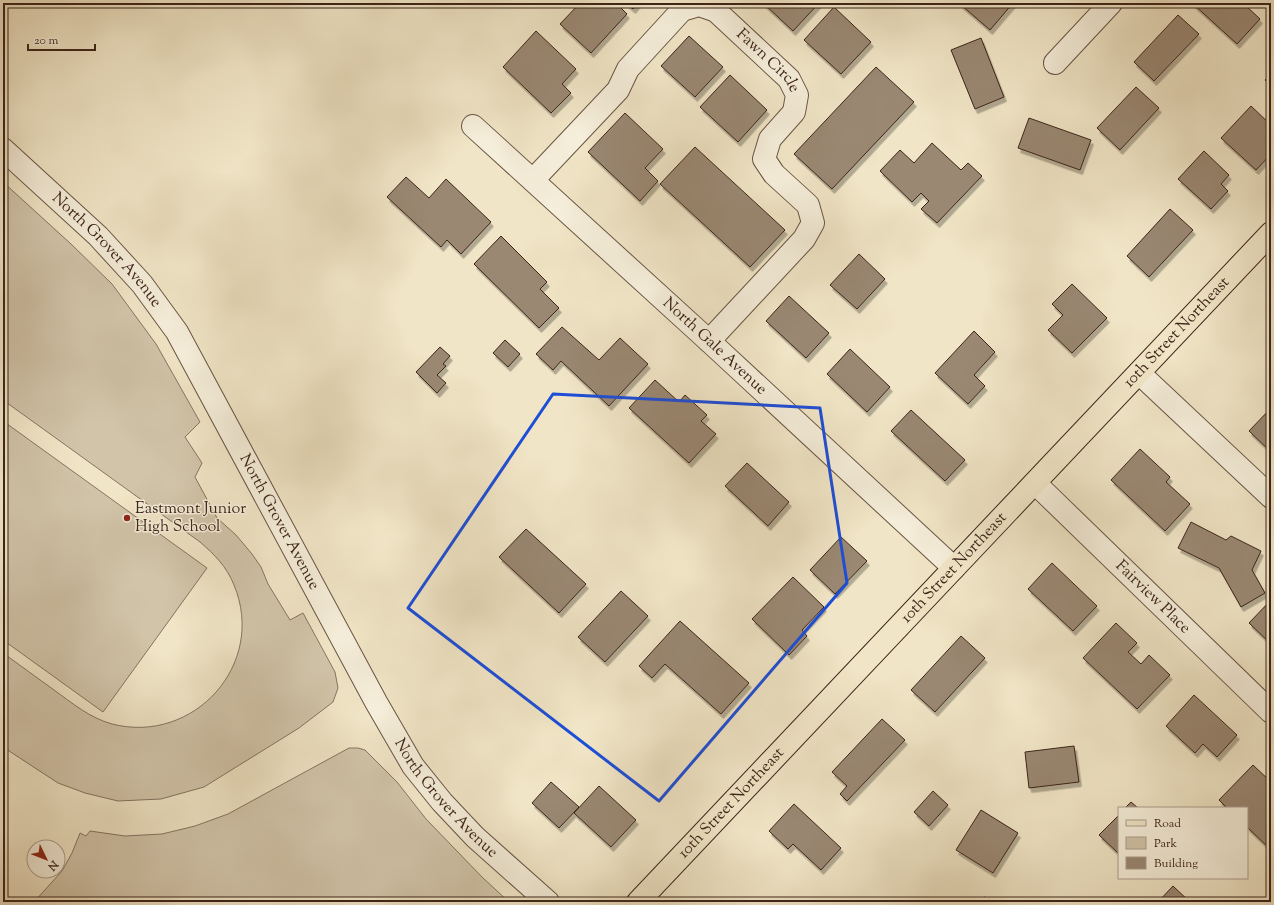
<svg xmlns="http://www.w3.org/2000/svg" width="1274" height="905" viewBox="0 0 1274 905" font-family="'Sorts Mill Goudy',serif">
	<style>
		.green { fill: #d1c4a9; stroke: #867461 }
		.building { fill: #9a8873; stroke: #3c2419; filter: url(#shadow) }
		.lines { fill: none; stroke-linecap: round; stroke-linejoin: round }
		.minor-casing { stroke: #695444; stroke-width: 24 }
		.major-casing { stroke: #3c2419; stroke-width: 24 }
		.minor { stroke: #f5eeda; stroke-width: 22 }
		.major { stroke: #f0e5c6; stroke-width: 22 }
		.marked { fill: none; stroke: #1d4ed8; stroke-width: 3; stroke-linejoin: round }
		.poi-dot { fill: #8f2418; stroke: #f5eeda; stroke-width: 1.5 }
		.labels { text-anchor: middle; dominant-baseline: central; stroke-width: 3; stroke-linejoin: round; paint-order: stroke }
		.street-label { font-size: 16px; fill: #3c2419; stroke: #f5eeda }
		.poi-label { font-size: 16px; fill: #3c2419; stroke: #f5eeda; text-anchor: start }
	</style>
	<defs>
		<filter id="shadow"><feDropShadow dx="2.5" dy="4.5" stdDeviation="0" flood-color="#0004"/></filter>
	</defs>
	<rect width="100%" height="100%" fill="#f0e5c6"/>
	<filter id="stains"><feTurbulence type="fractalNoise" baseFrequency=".005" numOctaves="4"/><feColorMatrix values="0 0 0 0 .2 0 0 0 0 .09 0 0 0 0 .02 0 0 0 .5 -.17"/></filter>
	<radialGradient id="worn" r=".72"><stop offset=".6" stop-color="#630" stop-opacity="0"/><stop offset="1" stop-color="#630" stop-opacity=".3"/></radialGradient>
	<g class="green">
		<path d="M3,182L71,244L112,284L156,344L200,422L185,437L202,463L195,477L217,518L236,535L252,554L261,567L268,584L290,620L303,613L335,672L338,688L333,702L299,728L204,787L161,799L118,801L85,793L58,783L3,747V653C20,665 37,678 54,690C72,703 90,718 112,724C194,745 267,664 234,585C227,567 214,554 200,542L3,400Z"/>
		<path d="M3,421L207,568L103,712L3,640Z"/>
		<path d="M349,748H358L365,750L397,782L426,819L482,877L509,902H34L62,871L72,853L80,833L86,836L90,831L125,836L162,834L195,826L228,814Z"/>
	</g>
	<g class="building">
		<path d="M580,3H616L627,14L591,53L560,24Z"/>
		<path d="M626,3H638L633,9Z"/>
		<path d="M763,3H819L793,31Z"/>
		<path d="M961,3H1013L990,30L960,4Z"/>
		<path d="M1192,3H1243L1260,19L1237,44Z"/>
		<path d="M834,7L871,42L841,74L804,40Z"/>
		<path d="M1178,15L1199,34L1154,81L1134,62Z"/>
		<path d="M536,31L576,69L562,84L571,93L551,113L503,67Z"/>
		<path d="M689,36L723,67L695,97L661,66Z"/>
		<path d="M981,38L1004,97L975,109L951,50Z"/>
		<path d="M876,67L914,102L832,189L794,154Z"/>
		<path d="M1271,74V86L1265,80Z"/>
		<path d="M730,75L767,110L738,142L700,107Z"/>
		<path d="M1136,87L1159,108L1120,150L1097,128Z"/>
		<path d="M1251,106L1271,125V154L1256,170L1221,138Z"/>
		<path d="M625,113L663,149L645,168L658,181L640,201L588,152Z"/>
		<path d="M1029,118L1091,140L1080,170L1018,148Z"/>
		<path d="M932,143L961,170L968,163L982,176L937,223L921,209L929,201L921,193L912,202L880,171L900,150L914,163Z"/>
		<path d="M695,147L785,230L750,267L660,184Z"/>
		<path d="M1204,151L1229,175L1221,184L1228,191L1211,209L1178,179Z"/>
		<path d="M406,177L429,198L446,179L491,222L461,254L447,240L441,247L387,197Z"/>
		<path d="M1170,209L1193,230L1149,277L1127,256Z"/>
		<path d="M501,236L547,282L540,289L559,308L539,328L474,264Z"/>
		<path d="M859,254L885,279L857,309L830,285Z"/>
		<path d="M1072,284L1107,318L1072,353L1048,330L1063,315L1052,304Z"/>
		<path d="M789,296L829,333L806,358L766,321Z"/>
		<path d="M562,327L599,360L620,338L648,364L609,406L561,361L553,370L536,354Z"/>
		<path d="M974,331L995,352L974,375L985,386L968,404L935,373Z"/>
		<path d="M505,340L520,354L508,367L493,353Z"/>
		<path d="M440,347L450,356L443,364L446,366L437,375L446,383L437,393L416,372Z"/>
		<path d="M850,349L890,387L867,412L827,374Z"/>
		<path d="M655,380L679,402L685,395L707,415L701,421L716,434L689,463L629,408Z"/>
		<path d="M1271,408V452L1249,431Z"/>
		<path d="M911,410L965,460L945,481L891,431Z"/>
		<path d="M1140,449L1170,477L1166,482L1190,504L1165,531L1111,480Z"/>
		<path d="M747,463L789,502L768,526L725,486Z"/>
		<path d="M1191,522L1226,540L1231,536L1261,551L1252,570L1265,593L1241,607L1219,568L1178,548Z"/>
		<path d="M526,529L586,584L559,613L499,557Z"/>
		<path d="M841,537L867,561L835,594L810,570Z"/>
		<path d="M1052,563L1097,606L1073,631L1028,589Z"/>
		<path d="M793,577L824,607L802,630L807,636L789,655L752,619Z"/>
		<path d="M621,591L648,616L605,662L578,637Z"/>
		<path d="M1271,600V644L1249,623Z"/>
		<path d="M680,621L749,683L721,714L665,664L652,678L639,666Z"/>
		<path d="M1116,623L1137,643L1128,652L1141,664L1149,655L1170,675L1137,709L1083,658Z"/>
		<path d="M961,636L985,658L935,712L911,690Z"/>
		<path d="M1194,695L1237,735L1217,757L1203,744L1195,753L1166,726Z"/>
		<path d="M882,719L905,740L847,801L840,794L847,786L832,772Z"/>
		<path d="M1074,746L1079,782L1029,788L1025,752Z"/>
		<path d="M1253,765L1271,782V850L1247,827V808H1227L1219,800Z"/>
		<path d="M551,782L579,807L559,828L532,803Z"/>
		<path d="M599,786L636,820L611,847L574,813Z"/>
		<path d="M933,791L948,805L929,826L914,812Z"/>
		<path d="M1131,802L1138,808H1125Z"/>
		<path d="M794,804L841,848L821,870L793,844L788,849L769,831Z"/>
		<path d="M981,810L1018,833L993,873L956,850Z"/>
		<path d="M1119,815V854L1099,835Z"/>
		<path d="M1173,886L1190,902H1158Z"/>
		<path d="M985,897L987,902H971Z"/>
	</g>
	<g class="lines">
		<g class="minor-casing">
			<g id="minor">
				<path d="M1055,63L1111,3"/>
				<path id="s1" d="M473,126L709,341L954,568"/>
				<path id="s2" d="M3,149L98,236L142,284L177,332L376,702L413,766L442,802L475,837L548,902"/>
				<path id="s3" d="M533,180L618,90L628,69L682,10L699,5L716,11L789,79L797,95L794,112L770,139L764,159L774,174L808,205L813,223L804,239L709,341"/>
				<path d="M1139,373L1271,497"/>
				<path id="s4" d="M1035,483L1271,712"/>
			</g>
		</g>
		<g class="major-casing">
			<g id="major">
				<path id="s5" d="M638,902L1271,233"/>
			</g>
		</g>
		<use href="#minor" class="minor"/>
		<use href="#major" class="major"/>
	</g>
	<path class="marked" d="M553,394L820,408L847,583L659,801L408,608Z"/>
	<circle class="poi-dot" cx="127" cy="518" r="4"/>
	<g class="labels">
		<g class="street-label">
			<text stroke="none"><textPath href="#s3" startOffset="335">Fawn Circle</textPath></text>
			<text stroke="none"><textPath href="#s2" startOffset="145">North Grover Avenue</textPath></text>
			<text stroke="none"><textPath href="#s5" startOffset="784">10th Street Northeast</textPath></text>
			<text stroke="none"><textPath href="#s1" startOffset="327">North Gale Avenue</textPath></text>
			<text stroke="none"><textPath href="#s2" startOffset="469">North Grover Avenue</textPath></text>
			<text stroke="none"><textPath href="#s5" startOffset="460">10th Street Northeast</textPath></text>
			<text stroke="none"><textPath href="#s4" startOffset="164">Fairview Place</textPath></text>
			<text stroke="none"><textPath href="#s2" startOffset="793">North Grover Avenue</textPath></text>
			<text stroke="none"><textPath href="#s5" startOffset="136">10th Street Northeast</textPath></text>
		</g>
		<g class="poi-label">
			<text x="135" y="509">Eastmont Junior<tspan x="135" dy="18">High School</tspan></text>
		</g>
	</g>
	<rect width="1274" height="905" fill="none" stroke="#f0e5c6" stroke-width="16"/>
	<rect x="4" y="4" width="1266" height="897" fill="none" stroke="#3c2419" stroke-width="2"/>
	<rect x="8" y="8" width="1258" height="889" fill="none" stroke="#3c2419"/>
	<rect x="1118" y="807" width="130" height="72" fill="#f5eeda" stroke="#ab9d8d"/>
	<rect x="1126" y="820" width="20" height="6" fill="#f0e5c6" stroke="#ab9d8d"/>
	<text x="1154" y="827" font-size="12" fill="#3c2419">Road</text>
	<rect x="1126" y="837" width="20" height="12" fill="#d1c4a9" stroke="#ab9d8d"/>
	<text x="1154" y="847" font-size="12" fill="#3c2419">Park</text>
	<rect x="1126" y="857" width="20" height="12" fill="#9a8873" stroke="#ab9d8d"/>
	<text x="1154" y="867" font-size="12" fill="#3c2419">Building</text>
	<g transform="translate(46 859) rotate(133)"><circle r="19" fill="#f5eeda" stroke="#ab9d8d"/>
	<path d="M0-3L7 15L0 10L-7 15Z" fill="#8f2418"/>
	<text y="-6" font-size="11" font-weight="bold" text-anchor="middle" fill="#3c2419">N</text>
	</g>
	<path d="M28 44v6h67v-6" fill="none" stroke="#3c2419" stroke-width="2"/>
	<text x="34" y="44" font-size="12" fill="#3c2419" stroke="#f5eeda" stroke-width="3" paint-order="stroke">20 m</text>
	<rect width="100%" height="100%" filter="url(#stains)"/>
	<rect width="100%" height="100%" fill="url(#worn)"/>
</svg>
